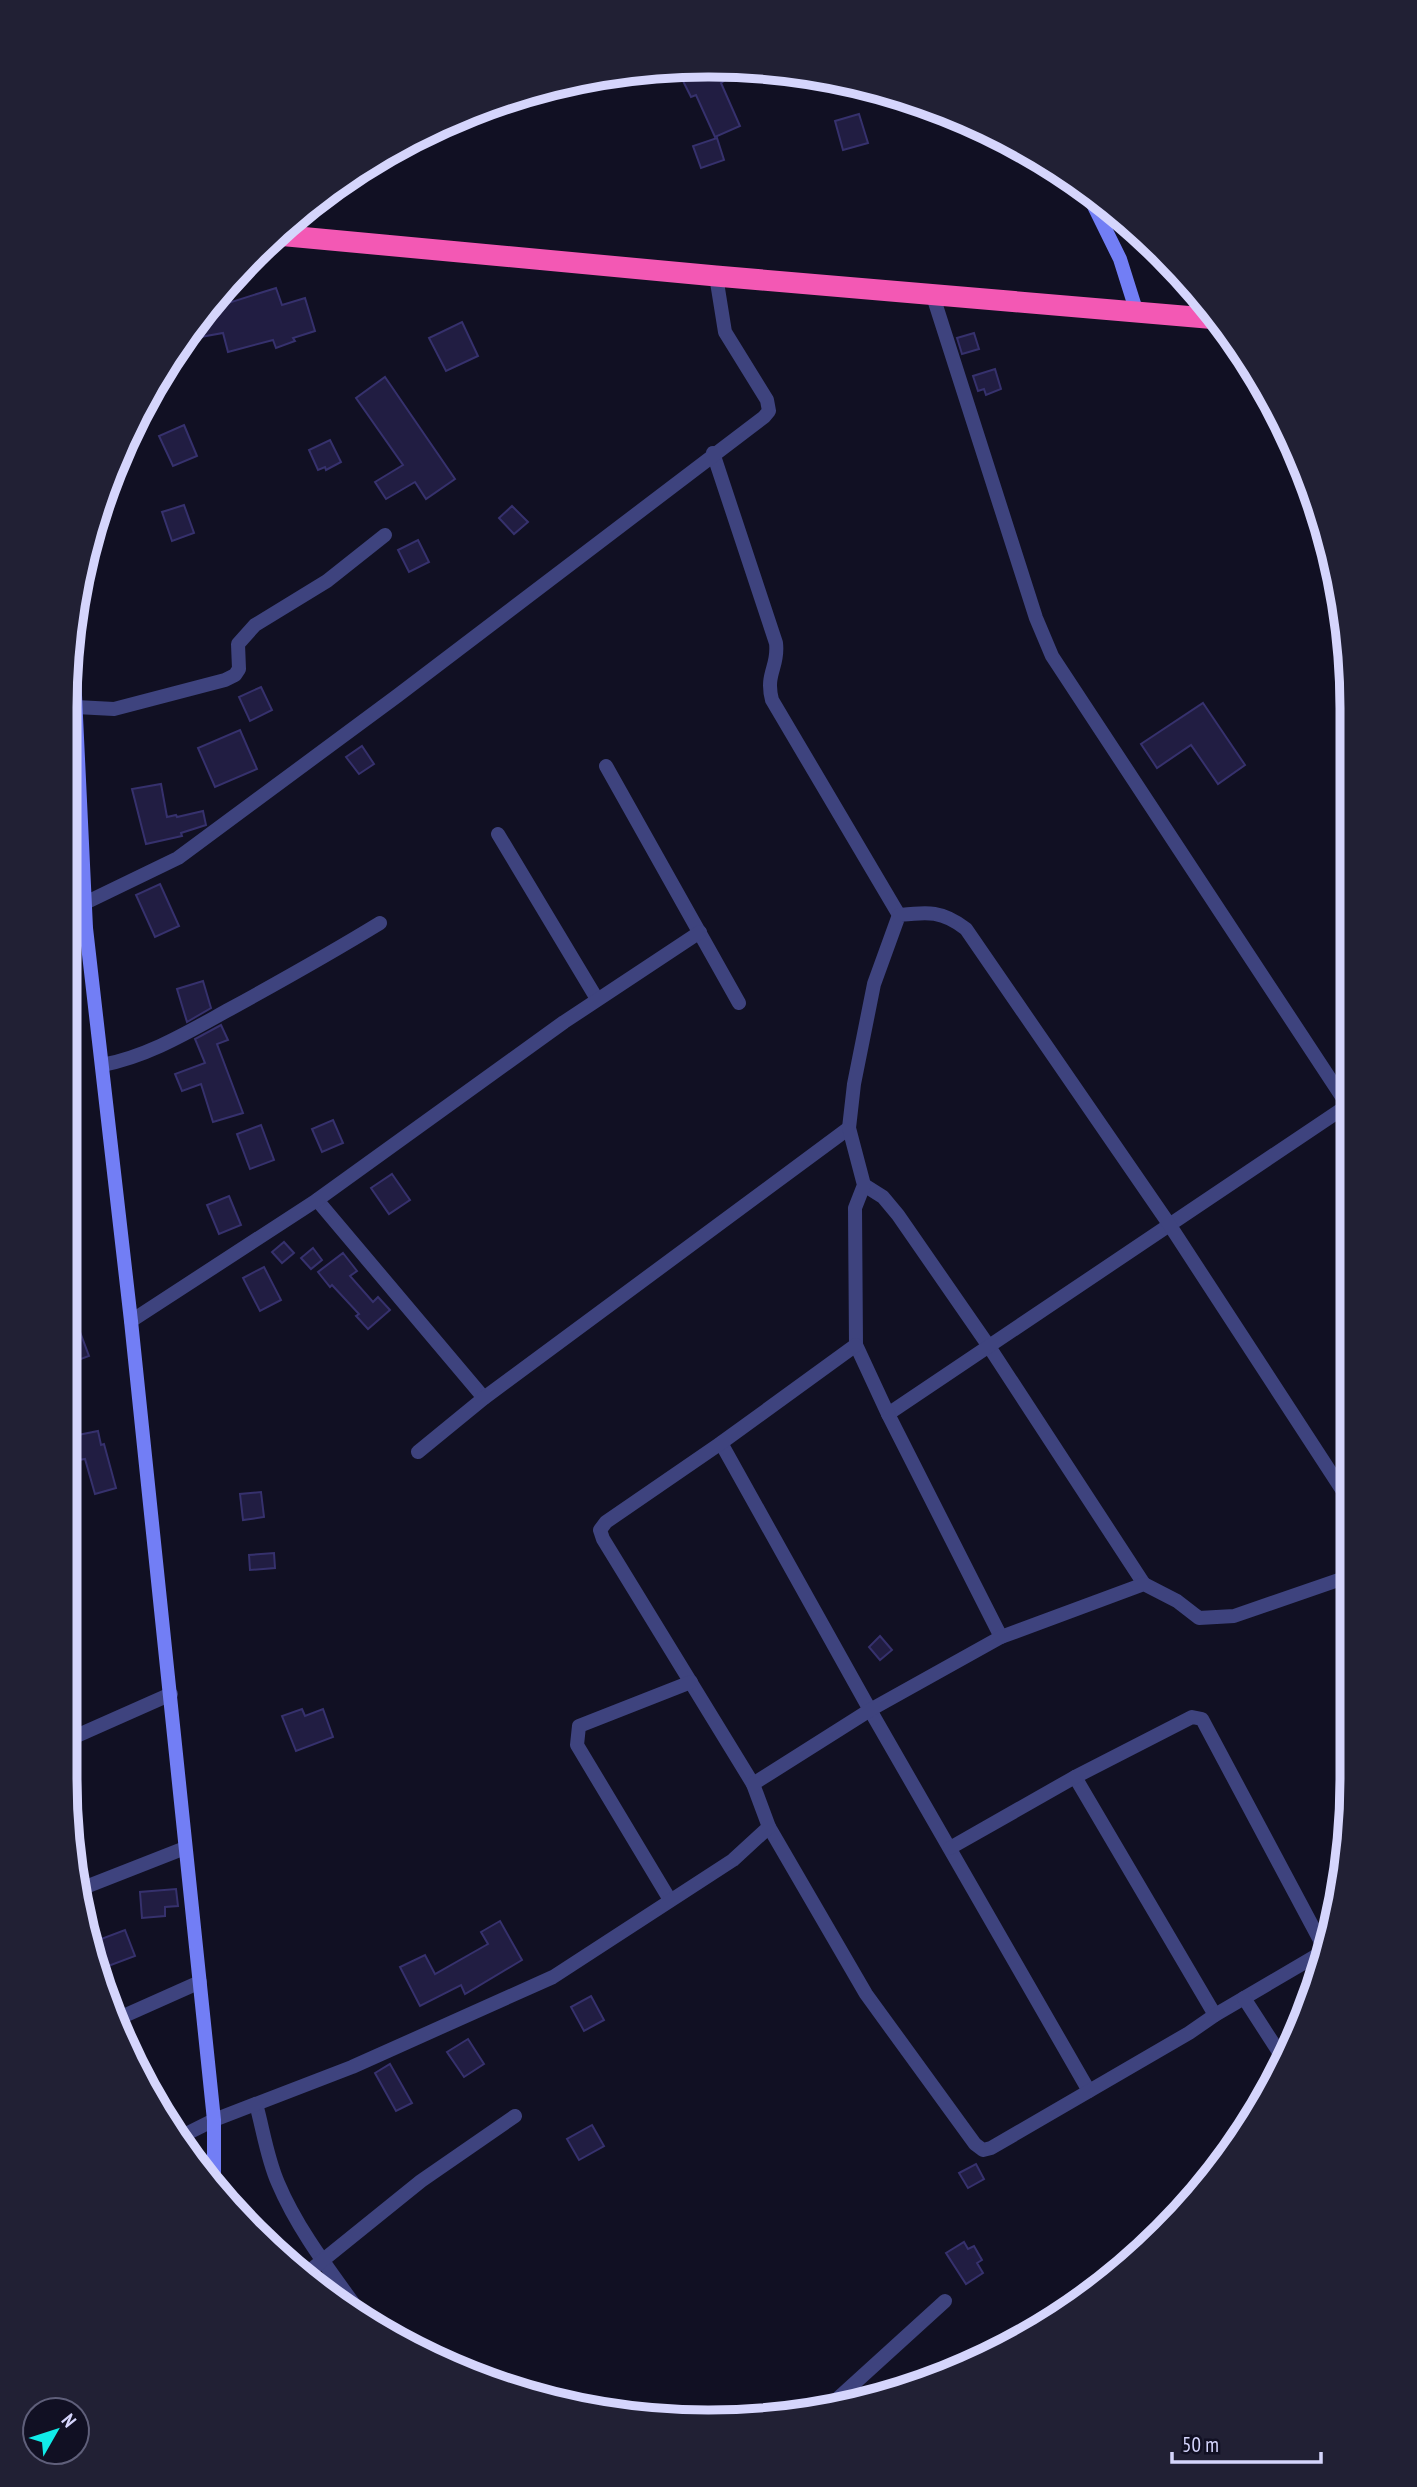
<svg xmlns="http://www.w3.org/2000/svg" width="1417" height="2487" viewBox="0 0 1417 2487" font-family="'PT Sans Narrow',sans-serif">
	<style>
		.building { fill: #211d42; stroke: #36316d; stroke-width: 2 }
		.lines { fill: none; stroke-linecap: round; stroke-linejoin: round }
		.street { stroke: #3e437e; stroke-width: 14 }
		.secondary { stroke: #727ef5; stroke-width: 14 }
		.highway { stroke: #f358b4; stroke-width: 21 }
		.rim { fill: none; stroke: #d5d5fc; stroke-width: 9 }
	</style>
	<rect width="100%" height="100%" fill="#111023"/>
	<g class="building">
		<path d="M701,67L718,68L724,81L721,83L740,126L715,137L696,95L691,97L681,77Z"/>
		<path d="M859,114L868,143L843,150L835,121Z"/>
		<path d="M717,138L724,160L701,168L693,146Z"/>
		<path d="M276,288L282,305L305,298L315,331L293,338L295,341L276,348L273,340L228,352L223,333L184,340L206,310Z"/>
		<path d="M462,322L478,356L446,371L429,338Z"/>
		<path d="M974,333L979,349L962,354L957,338Z"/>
		<path d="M995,369L1001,389L986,395L984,389L978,391L973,376Z"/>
		<path d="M385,377L455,479L426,499L415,482L386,499L375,482L403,465L356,398Z"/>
		<path d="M184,425L197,456L173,466L159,436Z"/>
		<path d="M330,440L341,462L326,470L325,467L318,470L309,450Z"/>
		<path d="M184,505L194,533L172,541L162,512Z"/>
		<path d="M512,506L528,522L514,534L499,518Z"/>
		<path d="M418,540L429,562L409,572L398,550Z"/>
		<path d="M261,687L272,710L250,721L239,697Z"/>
		<path d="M1203,703L1245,765L1218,784L1191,745L1157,768L1141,744Z"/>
		<path d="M240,730L257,769L215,787L198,748Z"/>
		<path d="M362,746L374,764L359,774L346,757Z"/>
		<path d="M161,784L167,817L176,815L177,817L203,811L206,825L181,833L182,836L146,844L132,789Z"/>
		<path d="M160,884L179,926L155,937L136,895Z"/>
		<path d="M203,981L211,1008L187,1022L177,989Z"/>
		<path d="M221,1025L228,1040L217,1044L243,1113L213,1122L201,1084L182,1091L175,1074L205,1063L195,1039Z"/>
		<path d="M333,1120L343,1143L322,1152L312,1129Z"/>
		<path d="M261,1125L274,1160L250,1169L237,1134Z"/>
		<path d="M392,1174L410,1200L389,1214L371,1188Z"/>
		<path d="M229,1196L241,1225L219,1234L207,1205Z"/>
		<path d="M284,1242L294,1253L282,1263L272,1252Z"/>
		<path d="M313,1248L322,1260L311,1269L301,1258Z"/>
		<path d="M343,1253L357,1271L350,1276L373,1302L378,1297L390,1310L368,1329L356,1316L359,1314L332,1285L330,1287L318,1272Z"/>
		<path d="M264,1267L281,1300L260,1311L243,1278Z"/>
		<path d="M65,1292L89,1356L70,1363L65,1352Z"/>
		<path d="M98,1431L101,1445L104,1444L116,1488L95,1494L85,1459L73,1461L68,1437Z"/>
		<path d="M261,1492L264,1517L243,1520L240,1494Z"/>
		<path d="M274,1553L275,1568L250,1570L249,1555Z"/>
		<path d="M880,1636L892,1650L880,1660L869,1647Z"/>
		<path d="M302,1709L305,1716L323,1709L333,1737L296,1751L282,1716Z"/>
		<path d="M176,1889L178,1906L165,1907V1916L142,1918L140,1892Z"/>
		<path d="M500,1921L522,1960L465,1994L461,1985L420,2006L400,1967L425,1955L435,1974L488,1944L481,1932Z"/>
		<path d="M125,1930L135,1956L103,1968L93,1942Z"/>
		<path d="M591,1996L604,2020L584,2031L571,2007Z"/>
		<path d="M468,2039L484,2064L464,2077L447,2052Z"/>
		<path d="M390,2064L412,2103L396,2111L375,2073Z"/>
		<path d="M592,2125L604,2146L579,2160L567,2139Z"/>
		<path d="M976,2164L984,2179L968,2188L959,2173Z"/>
		<path d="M964,2242L968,2249L974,2246L982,2260L977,2263L983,2273L966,2284L946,2253Z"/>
	</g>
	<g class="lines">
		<g class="street">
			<path d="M932,293L1036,618L1052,656L1348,1106"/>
			<path d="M713,453L776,643C779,667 765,673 772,700L899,915"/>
			<path d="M76,707L114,709L225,680L235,675L239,669L238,644L255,625L327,581L385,535"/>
			<path d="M606,766L739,1003"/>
			<path d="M498,834L597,999"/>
			<path d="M85,903L178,858L397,696L764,417L769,411L767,400L725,332L716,276"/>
			<path d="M66,936L86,928"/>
			<path d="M102,1065C149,1056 188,1032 230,1009C281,981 331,953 380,923"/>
			<path d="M864,1185L883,1197L898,1215L988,1345L1144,1584"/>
			<path d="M317,1200L484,1398"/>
			<path d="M131,1321L317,1200L564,1022L700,932"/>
			<path d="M888,1414L1348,1105"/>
			<path d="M721,1443L870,1710L1089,2091"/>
			<path d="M418,1452L484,1398L849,1128"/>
			<path d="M1001,1637L888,1414L856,1345L855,1208L864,1185L849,1128L854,1084L874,984L899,915C927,912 942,910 966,929L1169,1224L1350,1502"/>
			<path d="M65,1741L171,1694"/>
			<path d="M1075,1777L1215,2015"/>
			<path d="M753,1784L603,1539L600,1530L606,1522L721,1443L856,1345"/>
			<path d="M769,1827L866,1994L975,2144L983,2150L991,2148L1189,2033L1215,2015L1319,1954L1322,1944L1202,1719L1192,1717L1075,1777L950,1848"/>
			<path d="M83,1888L185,1848"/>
			<path d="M670,1900L577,1745L579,1726L691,1682"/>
			<path d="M1244,1998L1284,2060"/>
			<path d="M117,2019L200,1982"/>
			<path d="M256,2104C263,2129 267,2158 278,2183C299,2233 335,2277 366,2321"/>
			<path d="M180,2137L214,2120L352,2067L553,1977L733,1860L769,1827L753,1784L870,1710L1001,1637L1144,1584L1177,1601L1199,1618L1234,1616L1350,1576"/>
			<path d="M307,2273L421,2181L515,2116"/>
			<path d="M835,2401L945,2301"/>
		</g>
		<g class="secondary">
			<path d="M1089,196L1120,259L1137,313"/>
			<path d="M72,632L86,928L131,1321L214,2120V2186"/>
		</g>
		<path class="highway" d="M277,235L716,276L1218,319"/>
	</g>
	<path d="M0 0H1417V2487H0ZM708 77H709A631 631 0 0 1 1340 708V1779A631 631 0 0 1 709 2410H708A631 631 0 0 1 77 1779V708A631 631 0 0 1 708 77Z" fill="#212034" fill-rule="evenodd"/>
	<path class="rim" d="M708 77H709A631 631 0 0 1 1340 708V1779A631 631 0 0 1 709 2410H708A631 631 0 0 1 77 1779V708A631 631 0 0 1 708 77Z"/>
	<g transform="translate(56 2431) rotate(51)"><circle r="33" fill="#111023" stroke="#5f5f7a" stroke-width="2"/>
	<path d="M0-5L12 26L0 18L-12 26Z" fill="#11ece9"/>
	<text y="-10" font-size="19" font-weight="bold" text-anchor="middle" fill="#d5d5fc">N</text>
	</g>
	<path d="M1172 2452v10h149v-10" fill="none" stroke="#d5d5fc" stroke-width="3.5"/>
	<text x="1182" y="2452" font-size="21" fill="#d5d5fc" stroke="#111023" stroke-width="5" paint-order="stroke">50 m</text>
</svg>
